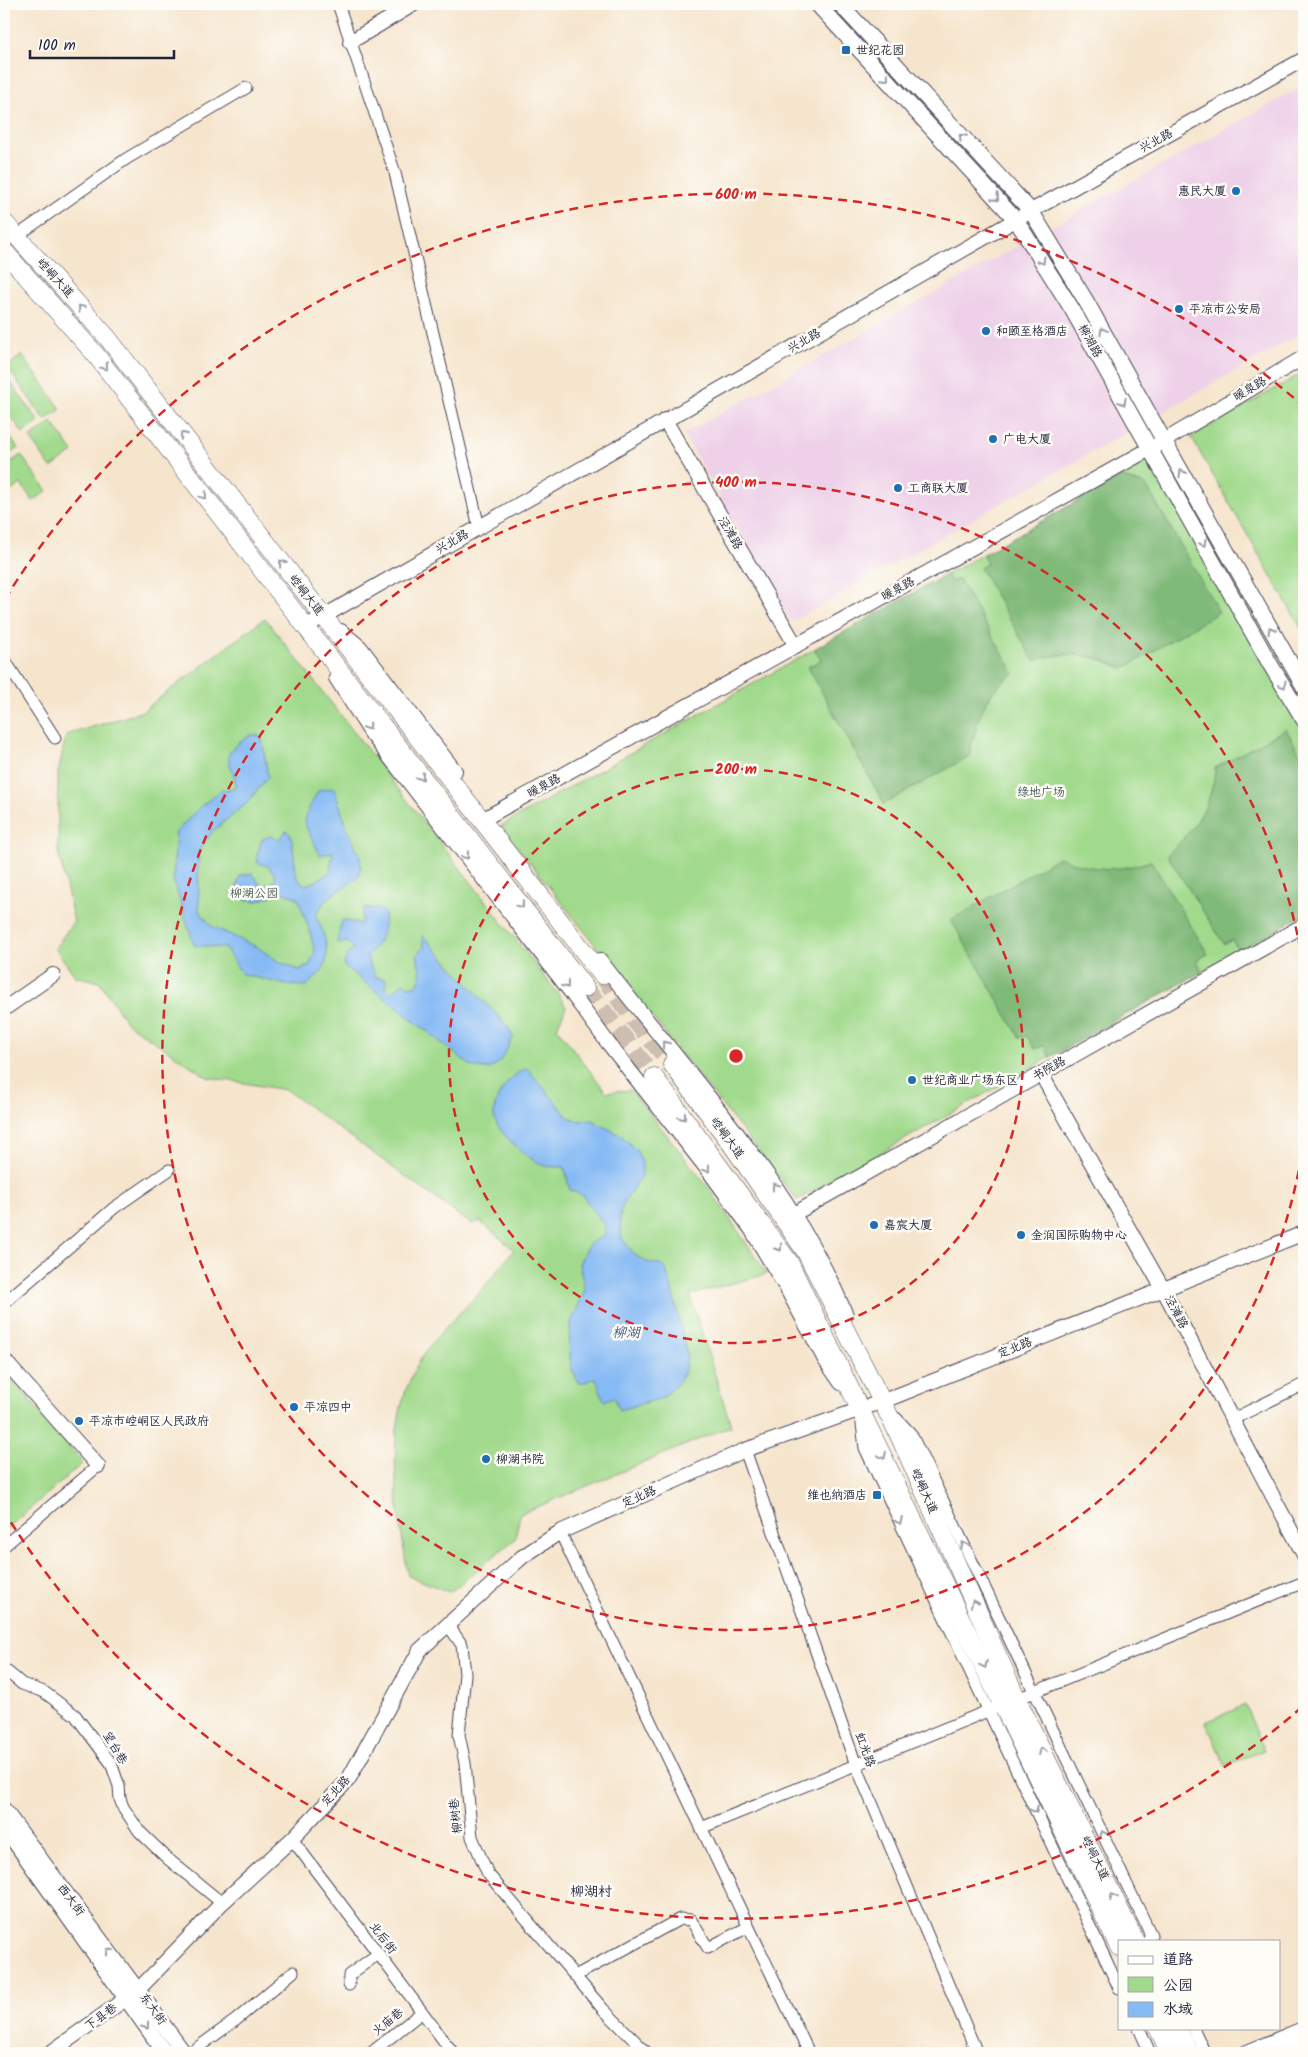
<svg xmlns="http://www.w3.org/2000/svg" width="1308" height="2057" viewBox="0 0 1308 2057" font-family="Kalam,'LXGW WenKai TC',sans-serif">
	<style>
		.built { fill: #eed0e8 }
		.green { fill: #a1da8c; stroke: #627e64 }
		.forest { fill: #80ba78; stroke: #516e5a }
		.water { fill: #86baf4; stroke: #546e98 }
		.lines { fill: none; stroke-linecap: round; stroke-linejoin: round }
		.primary-tunnel { stroke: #ccbeb0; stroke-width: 18; stroke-dasharray: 18 9; stroke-linecap: butt }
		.minor-casing { stroke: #423f51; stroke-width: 13 }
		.tertiary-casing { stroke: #423f51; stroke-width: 16 }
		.secondary-casing { stroke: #423f51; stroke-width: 17 }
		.primary-casing { stroke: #423f51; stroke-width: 19 }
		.minor { stroke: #fff; stroke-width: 11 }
		.tertiary { stroke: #fff; stroke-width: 14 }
		.secondary { stroke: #fff; stroke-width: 15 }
		.primary { stroke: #fff; stroke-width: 18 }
		.oneway { stroke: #9c9ca7 }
		.ring { fill: none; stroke: #d62828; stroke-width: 2.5; stroke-dasharray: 9 6 }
		.poi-dot { fill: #1f6fb2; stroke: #fdfcf7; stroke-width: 2 }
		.labels { text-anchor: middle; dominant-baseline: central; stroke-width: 5; stroke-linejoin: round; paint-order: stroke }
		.poi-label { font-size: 12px; fill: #22223b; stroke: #fdfcf7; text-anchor: start }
		.street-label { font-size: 12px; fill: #22223b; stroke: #fdfcf7 }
		.park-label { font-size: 12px; fill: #485953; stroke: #fdfcf7 }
		.water-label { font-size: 14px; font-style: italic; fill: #45577c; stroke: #fdfcf7 }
		.neighbourhood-label { font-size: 14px; fill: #22223b; stroke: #fdfcf7 }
		.centre { fill: #d62828; stroke: #fdfcf7; stroke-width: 2.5 }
		.ring-label { font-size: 15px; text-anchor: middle; font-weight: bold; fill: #d62828; stroke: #fdfcf7; stroke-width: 5; stroke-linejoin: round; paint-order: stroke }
	</style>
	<rect width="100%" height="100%" fill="#fdfcf7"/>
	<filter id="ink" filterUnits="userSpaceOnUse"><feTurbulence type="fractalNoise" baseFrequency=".02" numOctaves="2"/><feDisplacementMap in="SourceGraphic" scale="10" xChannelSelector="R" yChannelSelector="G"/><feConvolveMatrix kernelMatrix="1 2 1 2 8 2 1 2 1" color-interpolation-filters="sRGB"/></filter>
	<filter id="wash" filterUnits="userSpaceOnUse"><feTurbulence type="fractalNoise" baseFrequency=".0096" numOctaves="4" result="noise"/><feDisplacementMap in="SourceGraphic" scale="20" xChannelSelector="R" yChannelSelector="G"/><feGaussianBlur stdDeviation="1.12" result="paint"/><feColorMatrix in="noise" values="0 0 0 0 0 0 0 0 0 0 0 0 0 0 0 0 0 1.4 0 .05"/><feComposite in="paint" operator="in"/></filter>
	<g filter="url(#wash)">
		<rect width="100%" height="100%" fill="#f6e5cd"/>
		<path class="built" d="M1304,85V332L791,622L684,434Z"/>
		<g class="green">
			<path d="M22,355L61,409L45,420L7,367Z"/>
			<path d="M1304,372V633L1191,437Z"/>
			<path d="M4,373L39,422L23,433L4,407Z"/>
			<path d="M52,422L73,452L51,468L30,438Z"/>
			<path d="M5,430L18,448L4,458V432Z"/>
			<path d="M21,455L47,491L33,501L21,484L6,494L4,491V467Z"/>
			<path d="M1150,460L1304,732V914L797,1200L501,826Z"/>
			<path d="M265,618L558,994L566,1007L557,1028L606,1092L631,1090L711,1191L767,1274L690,1295L731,1426L520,1514L515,1539L450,1592L408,1576C397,1503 380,1419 424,1354C439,1331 460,1314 478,1294C491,1280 502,1264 514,1250L480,1221L471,1224L286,1090L207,1077L127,1023L100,982L75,976L55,948L74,921L58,851V774L66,735L141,712Z"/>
			<path d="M4,1370L83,1463L4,1531Z"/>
			<path d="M1245,1705L1264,1750L1225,1766L1206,1722Z"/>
		</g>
		<g class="forest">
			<path d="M1121,477L1146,485L1219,612L1123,669C1095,654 1065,650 1034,661L980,568L987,563L982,555Z"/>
			<path d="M947,574L951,582L959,579L1014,673C991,688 980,710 974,736C972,742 970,749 970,756L884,804L808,667L821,660L814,649Z"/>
			<path d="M1286,729L1304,761V914L1239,951L1232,940L1224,944L1167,855C1193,831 1213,805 1215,768Z"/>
			<path d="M1059,857C1090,871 1119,872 1151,861L1208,954L1197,960L1202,972L1050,1057L1044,1046L1035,1049L1027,1036L1020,1038L951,920Z"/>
		</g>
		<g class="water">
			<path d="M251,735H258L262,739L268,777L247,803L213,831L198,852L199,910L211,926L257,947L278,961L299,970L309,966L315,952L310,932L298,898L282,892L258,901L243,899L236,889L240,876L252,873L261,886L273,884L276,876L268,866L258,863L257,855L262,839L271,836L279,840L286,831L291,835L297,878L305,885L315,882L330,872L333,852L320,855C303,818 298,827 319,790L334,788L346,825L360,856L361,868L358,878C342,889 323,897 316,916C324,933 333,955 321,972C317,977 311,981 307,986L287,985L242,974L225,948L194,945L173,879L176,832L199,808L220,791L237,787C229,755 218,756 251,735Z"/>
			<path d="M377,908L385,913C384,935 382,939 367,956L369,964L376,977L386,979V988L391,993L403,983L409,986H416L421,977L417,954L424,947L422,935L507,1026L513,1037C502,1058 498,1076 471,1066L344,966L346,956L354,949L347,942L337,943L342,920L361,924L363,909Z"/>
			<path d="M527,1068L568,1117L579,1121L592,1120L622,1136L637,1151L642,1163V1174L622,1206L620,1219L622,1239L636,1256L647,1262L660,1264L666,1270L671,1285L687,1355L685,1370L678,1383L662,1398L619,1410L614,1397L604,1401L596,1378L579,1384L571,1367L569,1344L571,1322L585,1290L579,1264L586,1248L591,1243L605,1235V1226L582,1195L570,1190L564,1167C558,1167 551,1167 545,1166C530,1161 496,1132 494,1116C493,1108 498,1096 502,1090C509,1080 516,1073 527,1068Z"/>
		</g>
	</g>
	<g filter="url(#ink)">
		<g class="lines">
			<g class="primary-tunnel">
				<path d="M602,975L636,1022L672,1064"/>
				<path d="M585,988L654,1077"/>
			</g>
			<g class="minor-casing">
				<g id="minor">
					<path d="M338,4L395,173L479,527"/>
					<path d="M17,236L126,159L246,88"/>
					<path d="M4,659L55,738"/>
					<path d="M4,1303L114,1208L169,1170"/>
					<path d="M896,1418L911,1434L1151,1935L1148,1941"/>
					<path d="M1233,1419L1304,1384"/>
					<path d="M862,1424L865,1448L1119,1988"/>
					<path d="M745,1450L856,1765L977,2053"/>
					<path d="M560,1532L809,2053"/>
					<path d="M4,1546L98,1466"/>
					<path d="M448,1625L462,1645L465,1674L459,1735L465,1763L472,1837L488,1874L603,2009L647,2053"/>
					<path d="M4,1669L22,1684L44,1692L75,1715L111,1763L119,1786L120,1799L123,1807L139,1831L168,1859L222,1903"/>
					<path d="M701,1828L1304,1582"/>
					<path d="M292,1839L453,2053"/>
					<path d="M575,1976L680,1919L691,1920L708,1948L748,1927"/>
					<path d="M349,1985V1975L378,1954"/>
					<path d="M1139,2028L1150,2053"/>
					<path d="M1193,2028L1202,2047L1201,2053"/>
					<path d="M190,2053L236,2020L293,1972"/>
					<path d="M371,2053L422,2012"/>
				</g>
			</g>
			<g class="tertiary-casing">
				<g id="tertiary">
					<path d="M350,42L414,4"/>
					<path d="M665,420L796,646"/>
					<path d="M341,631L360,647L455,771"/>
					<path d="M309,634L305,627L1031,211L1304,59"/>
					<path d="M336,678L371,733L570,991L608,1043L711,1174L751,1229L788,1291L825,1360L841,1383"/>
					<path d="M489,816L1164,441L1304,357"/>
					<path d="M600,960C686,1074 792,1182 846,1315"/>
					<path d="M4,1009L53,975"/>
					<path d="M1041,1074L1163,1289L1304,1555"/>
					<path d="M794,1214L1304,925"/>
					<path d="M4,1360L98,1466"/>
					<path d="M50,2053L138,1990L222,1903L292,1839L348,1780L420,1650L522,1557L560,1532L745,1450L881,1402L1304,1233"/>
				</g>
			</g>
			<g class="secondary-casing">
				<g id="secondary">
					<path d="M817,4L1016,220L1072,309L1270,664L1304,720"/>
					<path d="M840,4L1031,211L1086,301L1164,441L1304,687"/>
					<path d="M4,1810L184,2053"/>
					<path d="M5,1828L165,2053"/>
					<path d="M1246,2053L1304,2029"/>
					<path d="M1283,2053L1304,2044"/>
				</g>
			</g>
			<g class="primary-casing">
				<g id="primary">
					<path d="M4,222L107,337L602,975"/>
					<path d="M4,251L95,354L585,988"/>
					<path d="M672,1064L732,1145L806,1252L898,1433L1017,1699L1135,1941"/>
					<path d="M654,1077L789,1262L1119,1947"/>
					<path d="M1158,2028L1170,2053"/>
					<path d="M1177,2028L1189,2053"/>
				</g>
			</g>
			<use href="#minor" class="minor"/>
			<use href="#tertiary" class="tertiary"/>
			<use href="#secondary" class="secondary"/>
			<use href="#primary" class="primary"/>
		</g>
		<defs><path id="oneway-chevron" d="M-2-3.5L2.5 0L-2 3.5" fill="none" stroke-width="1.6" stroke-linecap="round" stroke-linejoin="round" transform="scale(1.25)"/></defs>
		<g class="oneway">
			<use href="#oneway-chevron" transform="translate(886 78) rotate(47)"/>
			<use href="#oneway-chevron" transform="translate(962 137) rotate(-133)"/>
			<use href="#oneway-chevron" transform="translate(996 198) rotate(47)"/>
			<use href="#oneway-chevron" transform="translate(1042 261) rotate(58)"/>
			<use href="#oneway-chevron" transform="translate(81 308) rotate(-132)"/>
			<use href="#oneway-chevron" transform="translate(1103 331) rotate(-119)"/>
			<use href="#oneway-chevron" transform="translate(105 367) rotate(52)"/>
			<use href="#oneway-chevron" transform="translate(1123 402) rotate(61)"/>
			<use href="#oneway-chevron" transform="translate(183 435) rotate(-128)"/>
			<use href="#oneway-chevron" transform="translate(1182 473) rotate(-120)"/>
			<use href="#oneway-chevron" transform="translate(204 496) rotate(52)"/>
			<use href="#oneway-chevron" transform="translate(1203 543) rotate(60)"/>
			<use href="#oneway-chevron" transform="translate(282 563) rotate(-128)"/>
			<use href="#oneway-chevron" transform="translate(1271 630) rotate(-120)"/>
			<use href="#oneway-chevron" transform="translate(1283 685) rotate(59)"/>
			<use href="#oneway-chevron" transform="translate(368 727) rotate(57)"/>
			<use href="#oneway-chevron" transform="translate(421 777) rotate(52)"/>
			<use href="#oneway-chevron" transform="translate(466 856) rotate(52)"/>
			<use href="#oneway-chevron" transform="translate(521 905) rotate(52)"/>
			<use href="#oneway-chevron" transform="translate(566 985) rotate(52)"/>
			<use href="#oneway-chevron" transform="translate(665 1044) rotate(-129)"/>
			<use href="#oneway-chevron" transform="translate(683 1117) rotate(54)"/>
			<use href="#oneway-chevron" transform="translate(707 1169) rotate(52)"/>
			<use href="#oneway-chevron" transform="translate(775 1186) rotate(-125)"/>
			<use href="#oneway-chevron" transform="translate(779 1248) rotate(54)"/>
			<use href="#oneway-chevron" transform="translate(883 1456) rotate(64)"/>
			<use href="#oneway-chevron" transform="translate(899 1521) rotate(65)"/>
			<use href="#oneway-chevron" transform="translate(964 1545) rotate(-116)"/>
			<use href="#oneway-chevron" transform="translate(974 1603) rotate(-114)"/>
			<use href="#oneway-chevron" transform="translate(984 1665) rotate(64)"/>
			<use href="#oneway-chevron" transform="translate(1042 1751) rotate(-116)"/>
			<use href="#oneway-chevron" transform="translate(1035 1810) rotate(65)"/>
			<use href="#oneway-chevron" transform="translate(1103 1834) rotate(-115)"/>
			<use href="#oneway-chevron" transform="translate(1113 1897) rotate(-116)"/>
			<use href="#oneway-chevron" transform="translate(109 1951) rotate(-127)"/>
			<use href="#oneway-chevron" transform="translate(146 2026) rotate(55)"/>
		</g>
	</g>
	<g class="ring">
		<circle cx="736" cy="1056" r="287"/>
		<path d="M1304 1141A574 574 0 1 1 1304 971"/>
		<path d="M1302 1707A862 862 0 0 1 5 1513M5 599A862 862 0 0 1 1302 405"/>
	</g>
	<g class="poi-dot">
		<rect x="841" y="45" width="10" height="10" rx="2.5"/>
		<circle cx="1236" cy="191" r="5"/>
		<circle cx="1179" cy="309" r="5"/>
		<circle cx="986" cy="331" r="5"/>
		<circle cx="993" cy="439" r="5"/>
		<circle cx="898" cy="488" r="5"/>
		<circle cx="912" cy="1080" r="5"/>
		<circle cx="874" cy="1225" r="5"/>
		<circle cx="1021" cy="1235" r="5"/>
		<circle cx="294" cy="1407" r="5"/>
		<circle cx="79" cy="1421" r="5"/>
		<circle cx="486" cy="1459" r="5"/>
		<rect x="872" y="1490" width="10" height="10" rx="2.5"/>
	</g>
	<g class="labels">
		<g class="poi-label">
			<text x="856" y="50">世纪花园</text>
			<text x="1226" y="191" text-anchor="end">惠民大厦</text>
			<text x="1189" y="309">平凉市公安局</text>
			<text x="996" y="331">和颐至格酒店</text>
			<text x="1003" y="439">广电大厦</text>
			<text x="908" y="488">工商联大厦</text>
			<text x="922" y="1080">世纪商业广场东区</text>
			<text x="884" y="1225">嘉宸大厦</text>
			<text x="1031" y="1235">金润国际购物中心</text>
			<text x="304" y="1407">平凉四中</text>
			<text x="89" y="1421">平凉市崆峒区人民政府</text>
			<text x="496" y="1459">柳湖书院</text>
			<text x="867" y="1495" text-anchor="end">维也纳酒店</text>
		</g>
		<g class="street-label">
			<text transform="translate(1156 141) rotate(-29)">兴北路</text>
			<text transform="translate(55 278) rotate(48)">崆峒大道</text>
			<text transform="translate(804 341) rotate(-30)">兴北路</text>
			<text transform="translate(1090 341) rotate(61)">柳湖路</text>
			<text transform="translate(1250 389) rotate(-31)">暖泉路</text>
			<text transform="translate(730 533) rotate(60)">泾滩路</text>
			<text transform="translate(452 542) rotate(-30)">兴北路</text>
			<text transform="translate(898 589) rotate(-29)">暖泉路</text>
			<text transform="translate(306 595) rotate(52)">崆峒大道</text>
			<text transform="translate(544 786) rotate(-29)">暖泉路</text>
			<text transform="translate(1049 1069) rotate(-30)">书院路</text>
			<text transform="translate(727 1138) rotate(54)">崆峒大道</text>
			<text transform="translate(1176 1312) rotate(62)">泾滩路</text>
			<text transform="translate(1015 1348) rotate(-22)">定北路</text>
			<text transform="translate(924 1491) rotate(66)">崆峒大道</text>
			<text transform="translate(639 1497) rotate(-24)">定北路</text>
			<text transform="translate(115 1748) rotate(59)">望台巷</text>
			<text transform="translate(865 1750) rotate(70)">虹光路</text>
			<text transform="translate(336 1791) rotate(-48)">定北路</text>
			<text transform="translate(456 1816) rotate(-96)">柳树巷</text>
			<text transform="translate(1095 1858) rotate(64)">崆峒大道</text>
			<text transform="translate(71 1900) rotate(53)">西大街</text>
			<text transform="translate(383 1938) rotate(53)">北后街</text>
			<text transform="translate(153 2009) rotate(54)">东大街</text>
			<text transform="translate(101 2017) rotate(-36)">下县巷</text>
			<text transform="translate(388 2022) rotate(-39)">火庙巷</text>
		</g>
		<g class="park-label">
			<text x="1041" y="792">绿地广场</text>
			<text x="254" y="893">柳湖公园</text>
		</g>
		<g class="water-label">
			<text x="626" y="1333">柳湖</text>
		</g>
		<g class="neighbourhood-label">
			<text x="591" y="1892">柳湖村</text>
		</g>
	</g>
	<circle cx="736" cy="1056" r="8" class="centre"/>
	<g class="ring-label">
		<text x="736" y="199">600 m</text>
		<text x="736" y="487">400 m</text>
		<text x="736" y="774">200 m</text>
	</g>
	<rect width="1308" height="2057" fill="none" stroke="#fdfcf7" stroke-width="20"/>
	<rect x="1118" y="1940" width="162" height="90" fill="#fdfcf7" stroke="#a5a5ac"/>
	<rect x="1128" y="1956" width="25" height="8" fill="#ffffff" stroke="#a5a5ac"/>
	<text x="1163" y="1964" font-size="15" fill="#22223b">道路</text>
	<rect x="1128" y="1977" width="25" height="15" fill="#a1da8c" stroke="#a5a5ac"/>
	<text x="1163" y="1990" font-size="15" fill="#22223b">公园</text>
	<rect x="1128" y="2002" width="25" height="15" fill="#86baf4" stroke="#a5a5ac"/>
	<text x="1163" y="2014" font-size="15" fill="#22223b">水域</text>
	<path d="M30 50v8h144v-8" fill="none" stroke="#22223b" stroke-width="2.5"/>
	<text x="38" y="50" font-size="15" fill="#22223b" stroke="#fdfcf7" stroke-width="4" paint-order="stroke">100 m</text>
</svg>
